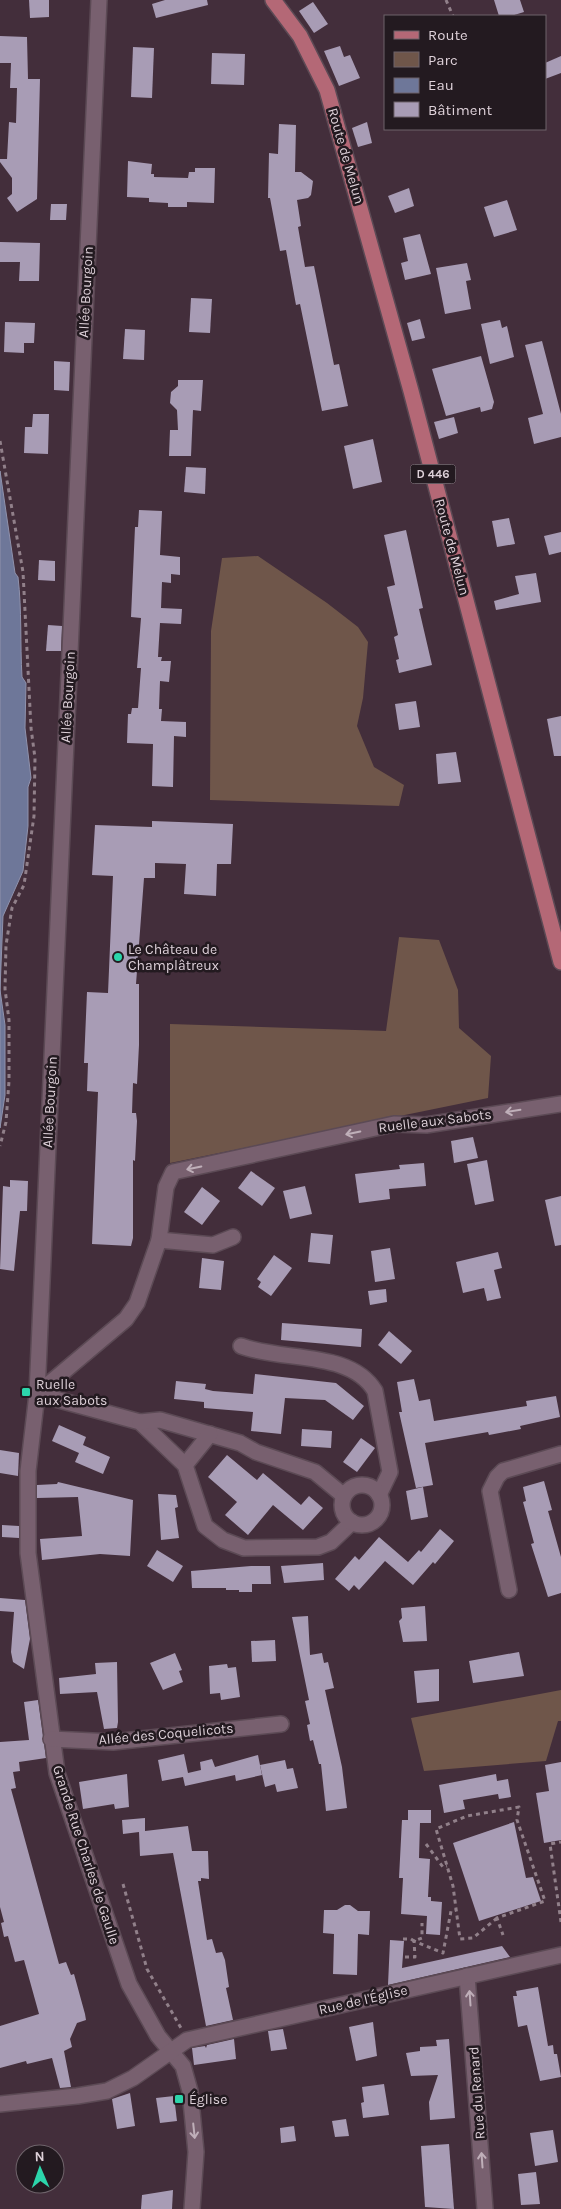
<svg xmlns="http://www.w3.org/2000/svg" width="561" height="2209" viewBox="0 0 561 2209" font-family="Karla,sans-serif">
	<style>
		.green { fill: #6f564a }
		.water { fill: #6e7799; stroke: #9092ac }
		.building { fill: #a89cb5 }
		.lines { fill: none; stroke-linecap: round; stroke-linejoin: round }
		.minor-casing { stroke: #5c4a55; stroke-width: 18 }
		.major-casing { stroke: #5c4a55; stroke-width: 18 }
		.path { stroke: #91808a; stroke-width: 3; stroke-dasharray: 4 4; stroke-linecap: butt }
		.minor { stroke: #78606f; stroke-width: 15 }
		.major { stroke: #b46876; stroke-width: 15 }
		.oneway { stroke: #bfafb9 }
		.poi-dot { fill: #2cd5ab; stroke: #231a20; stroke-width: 2 }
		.labels { text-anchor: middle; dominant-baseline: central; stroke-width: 5; stroke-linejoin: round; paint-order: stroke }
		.shield { fill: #231a20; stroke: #a69aa2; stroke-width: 1 }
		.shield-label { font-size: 12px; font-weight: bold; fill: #ded1d9 }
		.street-label { font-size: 14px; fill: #ded1d9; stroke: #231a20 }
		.poi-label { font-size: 14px; fill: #ded1d9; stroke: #231a20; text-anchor: start }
	</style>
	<rect width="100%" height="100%" fill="#432e3b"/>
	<g class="green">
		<path d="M258,556L327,603L358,627L368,642L363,698L357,726L374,767L404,785L399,806L210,800L211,631L222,558Z"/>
		<path d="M399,937L439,940L458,990L459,1028L491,1056L488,1098L170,1163V1024L386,1031Z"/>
		<path d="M561,1690V1721H558L546,1761L424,1771L411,1718Z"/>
	</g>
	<path class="water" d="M0,471L15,573L18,577C22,611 20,643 22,677L26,683L25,728L31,778L28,787V826L23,871L3,916L0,990L5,1025V1095L0,1128Z"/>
	<g class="building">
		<path d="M29,0H49V17L30,18Z"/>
		<path d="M165,0H207L208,5L156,18L152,4Z"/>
		<path d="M494,0H520L524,12L511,16H499Z"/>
		<path d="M313,2L328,24L314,33L299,11Z"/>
		<path d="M0,36L27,37L28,79H40L37,199L17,212L7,198L12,194V178L0,162V159H7L9,122L16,123L17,88H10L11,63H0Z"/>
		<path d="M340,46L344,57L350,55L360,78L339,86L324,51Z"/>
		<path d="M133,47L154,48L152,98L131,97Z"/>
		<path d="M212,53L245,54L244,85L211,84Z"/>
		<path d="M561,56V73L545,79V63Z"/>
		<path d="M367,122L372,143L358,147L352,128Z"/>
		<path d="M279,124L296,125L295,172H301L313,181L311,195L308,198L297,200L301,226L298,227L305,267L314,266L334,365L339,364L348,406L322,411L300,304L296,305L286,250L280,251L270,198H268L269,153L278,154Z"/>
		<path d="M128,161L152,164L151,174H154V177L188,178L189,172H195V168H215L214,203L187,202V207H168V203L149,202V198L127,197Z"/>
		<path d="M409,188L414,206L395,213L388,196Z"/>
		<path d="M507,200L517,230L494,237L484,207Z"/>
		<path d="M51,204H67L66,220H50Z"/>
		<path d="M420,234L431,274L405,280L401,263L408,261L403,238Z"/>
		<path d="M0,242L40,243L39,281H19L20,262H0Z"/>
		<path d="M467,263L471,280L466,281L471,309L445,314L436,268Z"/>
		<path d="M191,298L212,299L210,333L189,332Z"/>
		<path d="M420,319L425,338L412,341L407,323Z"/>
		<path d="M500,320L502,328L507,326L514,357L490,364L481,324Z"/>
		<path d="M5,322L35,323L34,343H24V353L4,352Z"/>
		<path d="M125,329L145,330L144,360L123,359Z"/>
		<path d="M542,341L561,414V437L534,444L528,418L543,414L525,345Z"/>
		<path d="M481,356L494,402L492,409L481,412L480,407L446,416L432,369Z"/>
		<path d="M54,361L70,362L69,391L54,390Z"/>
		<path d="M178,380H203L201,411L193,410L191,456H169L170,430H178L177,410L170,403L171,392L178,386Z"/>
		<path d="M33,414H49L48,454L24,453L25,427H32Z"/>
		<path d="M454,417L458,433L439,439L434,422Z"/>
		<path d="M373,439L382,482L353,489L344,446Z"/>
		<path d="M186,467L206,468L205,494L184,492Z"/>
		<path d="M139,510L162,511L160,555L180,557V575L171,574V583L162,582L161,608L182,609L181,624L160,623L158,657H162L161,661H171L169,682L160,681L159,709H162L161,721L186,722V737L174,736L173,787L152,786L153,744L127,743L128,714H131L132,708H138L141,668H137L141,618L131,617L135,527H138Z"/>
		<path d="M509,518L515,544L497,547L492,521Z"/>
		<path d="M406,530L423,608L419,609L432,665L399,673L396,660L399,659L394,637L398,635L387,587L395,585L384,535Z"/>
		<path d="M561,532V552L549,555L544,536Z"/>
		<path d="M39,560L55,561V581L38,580Z"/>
		<path d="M536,573L541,602L496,610L494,601L519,594L515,576Z"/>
		<path d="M48,625L62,626L61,651H46Z"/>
		<path d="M416,701L420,727L399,730L395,704Z"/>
		<path d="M561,716V756H554L547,719Z"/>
		<path d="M456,752L461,782L438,784L436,754Z"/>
		<path d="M152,821L233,824L231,864H217L216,896L184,894L186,864L155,863V878H144L136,984H139V1045L137,1084L133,1083L132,1113H136L137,1121L135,1161L133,1160V1238L131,1246L92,1244L98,1092L87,1091L88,1063H84L87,992L108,993L113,876L92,875L95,825L152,827Z"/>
		<path d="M473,1137L478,1158L454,1163L451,1141Z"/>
		<path d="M487,1160L494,1201L475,1205L467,1164Z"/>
		<path d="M424,1163L426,1186L389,1189L390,1199L359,1203L355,1174L400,1169L399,1165Z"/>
		<path d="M251,1171L275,1188L262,1206L238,1188Z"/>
		<path d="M10,1180L28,1181L27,1211H20L14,1271L0,1269L3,1186L10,1187Z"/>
		<path d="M305,1186L312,1214L290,1219L283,1191Z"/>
		<path d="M202,1187L220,1201L202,1225L184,1212Z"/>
		<path d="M561,1196V1245L555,1246L545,1200Z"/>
		<path d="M311,1233L333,1235L330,1264L308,1262Z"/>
		<path d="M390,1248L395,1279L375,1282L371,1251Z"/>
		<path d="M498,1252L502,1268L494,1270L501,1298L487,1301L484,1288L463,1293L456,1262Z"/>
		<path d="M274,1255L292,1268L271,1296L258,1287L261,1282L257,1279Z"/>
		<path d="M202,1258L224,1261L221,1290L199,1288Z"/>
		<path d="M386,1289L387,1302L370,1305L368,1291Z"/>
		<path d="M282,1323L362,1329L361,1347L281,1340Z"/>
		<path d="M389,1331L412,1351L401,1364L378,1345Z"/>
		<path d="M255,1374L336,1383L364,1406L353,1420L325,1400L285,1398L281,1434L251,1431L253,1412L204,1408V1402L174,1399L176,1381L206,1384L205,1389L213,1391L253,1394Z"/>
		<path d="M414,1379L419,1401L430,1399L434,1421L527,1406L526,1401L556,1396L560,1417L520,1426L521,1429L489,1435L488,1432L425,1443L433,1485L416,1488L399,1412H402L397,1382Z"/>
		<path d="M59,1425L86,1437L83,1445L110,1457L103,1474L75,1462L79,1453L52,1441Z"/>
		<path d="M302,1429L332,1431L331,1448L301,1446Z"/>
		<path d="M361,1438L375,1448L357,1472L343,1462Z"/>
		<path d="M0,1450L19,1453L18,1476L0,1473Z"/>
		<path d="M227,1455L257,1480L263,1473L301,1505L309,1496L323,1508L303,1530L273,1505L248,1535L225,1515L237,1502L208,1477Z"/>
		<path d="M544,1481L552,1510L548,1511L561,1557V1593L548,1597L531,1544L534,1543L523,1502L526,1501L523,1487Z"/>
		<path d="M58,1482L133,1500L130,1556L100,1554L42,1560L40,1539L82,1536L78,1497L37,1498V1485L57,1484Z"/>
		<path d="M423,1487L428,1517L411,1520L406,1491Z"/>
		<path d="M158,1494L176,1495L178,1507L175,1508L176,1516L179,1538L161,1540Z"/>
		<path d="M2,1525L19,1526V1538L2,1537Z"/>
		<path d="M440,1529L454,1541L435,1564L433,1562L413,1585L385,1561L359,1590L354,1585L349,1591L335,1579L355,1556L359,1560L379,1537L408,1562L419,1550L421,1552Z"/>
		<path d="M157,1550L183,1566L173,1582L147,1566Z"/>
		<path d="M323,1563L324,1580L284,1583L281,1566Z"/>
		<path d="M251,1566H270L271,1584H252V1592H239V1590H226V1588H192L191,1571Z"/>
		<path d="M0,1598L25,1600L30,1639L24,1669L13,1662L11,1652L14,1612L0,1611Z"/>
		<path d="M425,1606L427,1641L403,1642L399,1621L402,1618L401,1608Z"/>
		<path d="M308,1616L310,1655L322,1653L324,1663L328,1662L334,1688L325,1690L342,1767L347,1808L326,1811L321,1764H319L313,1740L310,1741L307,1725L310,1724L305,1701L309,1700L292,1617Z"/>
		<path d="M275,1640L276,1661L252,1662L251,1641Z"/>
		<path d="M519,1652L524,1676L473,1683L469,1661Z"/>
		<path d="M175,1653L182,1670L179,1671L183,1682L163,1690L150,1663Z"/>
		<path d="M117,1662L118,1722L117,1728L104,1729L97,1692L60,1694L59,1678L96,1674L95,1663Z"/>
		<path d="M227,1664L228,1668L236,1667L240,1697L221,1700L220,1693L210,1694L209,1666Z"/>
		<path d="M439,1669V1701L417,1703L414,1671Z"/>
		<path d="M38,1700L46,1758L19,1762L20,1771L13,1772L16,1788L11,1789L59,1964L66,1962L71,1975L74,1974L85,2014L86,2020L77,2023L70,2039L72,2047L64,2051L71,2087L60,2088L52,2058L27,2064L26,2061L0,2068V2026L39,2014L24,1960L15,1962L8,1936L4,1937L1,1923L4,1922L0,1907V1742L29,1740L24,1702Z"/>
		<path d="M184,1754L188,1773L201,1770L200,1762L212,1759L215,1767L258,1755L262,1775L236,1781L235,1775L185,1786L183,1777L162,1781L158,1760Z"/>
		<path d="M285,1760L287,1769L293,1768L298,1788L277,1792L275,1784L265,1787L260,1765Z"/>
		<path d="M561,1762V1840L544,1843L536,1793L549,1791L545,1765Z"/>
		<path d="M127,1774L129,1807L115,1809L114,1804L83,1809L79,1782Z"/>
		<path d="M496,1774L497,1781L508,1779L511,1797L499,1799L498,1794L463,1800L465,1809L444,1813L439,1785Z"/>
		<path d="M408,1810H431V1823H420L419,1858L430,1859L428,1897H431V1901L442,1902L440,1935L426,1934L427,1916L401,1914L403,1878H399L402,1820H408Z"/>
		<path d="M145,1818V1831L188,1826L192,1851H208L209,1879L201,1878V1881H198L207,1940L212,1939L216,1953L222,1952L225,1960L229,1987L226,1988L233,2020L206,2026L173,1853L140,1856L139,1832L123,1834L122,1820Z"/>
		<path d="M514,1822L526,1878L533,1877L541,1901L479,1921L453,1843Z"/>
		<path d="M345,1905H350L358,1911H370L369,1935L358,1934L357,1975L333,1974L334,1934L323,1933L324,1910H337Z"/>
		<path d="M390,1940L404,1941L402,1968L502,1946L510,1957L388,1985Z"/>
		<path d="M538,1987L548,2046L553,2045L554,2054H557L561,2077L540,2081L527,2025L518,2027L513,1996H517L516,1991Z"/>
		<path d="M373,2022L377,2056L356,2061L349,2027Z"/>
		<path d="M283,2029L287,2049L271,2051L268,2031Z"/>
		<path d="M234,2039L236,2059L194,2065L192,2048L205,2046L206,2048L207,2045Z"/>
		<path d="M449,2039L455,2118L430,2120L429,2102L438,2075L411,2076L406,2053L420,2051V2047L437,2046L436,2040Z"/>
		<path d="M384,2084L389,2115L363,2118L361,2103L364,2102L362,2087Z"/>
		<path d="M130,2093L135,2126L117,2129L112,2099Z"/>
		<path d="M174,2096L177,2121L160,2123L156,2098Z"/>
		<path d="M346,2119L349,2136L335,2137L332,2121Z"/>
		<path d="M294,2126L296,2141L281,2143L280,2128Z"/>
		<path d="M553,2130L558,2162L535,2166L530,2133Z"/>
		<path d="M449,2144L454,2209L425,2207L421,2146Z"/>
		<path d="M536,2172L540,2204L521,2205L518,2174Z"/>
		<path d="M173,2190L172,2209H141L142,2195Z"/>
	</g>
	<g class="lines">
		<g class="minor-casing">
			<g id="minor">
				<path d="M99,0L37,1394L28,1471V1553L57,1773L129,1984L158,2036L183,2066L190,2091L196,2152L192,2209"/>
				<path d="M159,1240L213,1245L233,1237"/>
				<path d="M241,1346C284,1362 350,1350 375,1391L390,1472L379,1495"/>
				<path d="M37,1394L126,1319L137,1303L159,1240L166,1187L173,1172L394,1124L426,1125L561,1104"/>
				<path d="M37,1394L140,1422L185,1465L205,1526L223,1540L244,1548L318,1547L331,1542L352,1522"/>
				<path d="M140,1422L160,1420L240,1443L256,1452L315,1472L344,1496"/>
				<path d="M185,1465L210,1434"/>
				<circle cx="362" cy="1505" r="20"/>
				<path d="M509,1590L490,1491L497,1477L503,1471L561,1454"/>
				<path d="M51,1739L113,1742L281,1724"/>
				<path d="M467,1976L485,2209"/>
				<path d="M0,2104L77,2096L107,2091L133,2078L187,2040L561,1955"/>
			</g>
		</g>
		<g class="major-casing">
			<path id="major" d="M273,0L300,36L327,90L411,391L561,962"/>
		</g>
		<g class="path">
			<path d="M446,0L453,16"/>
			<path d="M0,441L23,572L31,728L35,758L34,816L24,885L12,908L6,945L5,989L9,1020V1081L6,1122L0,1146"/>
			<path d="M426,1844L443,1867L447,1866"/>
			<path d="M123,1884L147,1969L181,2028"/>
			<path d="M497,1918L473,1938L460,1939L453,1886L436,1829L467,1816L519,1807L517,1820L545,1901L497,1918L503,1935"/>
			<path d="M561,1922L550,1844L561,1842"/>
			<path d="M403,1939H411L414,1941L422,1938V1923"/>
			<path d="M405,1957H415L414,1941L443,1953L451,1911L456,1910"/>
		</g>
		<use href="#minor" class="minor"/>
		<use href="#major" class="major"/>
	</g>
	<defs><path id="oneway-shaft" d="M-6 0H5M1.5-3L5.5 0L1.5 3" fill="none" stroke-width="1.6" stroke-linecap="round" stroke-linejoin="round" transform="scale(1.25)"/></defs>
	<g class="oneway">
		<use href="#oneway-shaft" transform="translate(513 1111) rotate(171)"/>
		<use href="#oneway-shaft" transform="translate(353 1133) rotate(168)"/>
		<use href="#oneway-shaft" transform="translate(194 1168) rotate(168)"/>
		<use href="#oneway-shaft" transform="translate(470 1998) rotate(-94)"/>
		<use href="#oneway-shaft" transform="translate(194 2131) rotate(84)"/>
		<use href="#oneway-shaft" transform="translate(482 2160) rotate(-94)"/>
	</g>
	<g class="poi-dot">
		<circle cx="118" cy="957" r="5"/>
		<rect x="21" y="1387" width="10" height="10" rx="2.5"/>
		<rect x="174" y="2094" width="10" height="10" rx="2.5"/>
	</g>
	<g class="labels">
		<rect class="shield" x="410.5" y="464.5" width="45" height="19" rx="4"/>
		<g class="shield-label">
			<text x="433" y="474">D 446</text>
		</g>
		<g class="street-label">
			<text transform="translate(346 156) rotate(74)">Route de Melun</text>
			<text transform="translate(86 292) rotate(-87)">Allée Bourgoin</text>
			<text transform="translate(452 547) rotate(75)">Route de Melun</text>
			<text transform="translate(68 697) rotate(-87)">Allée Bourgoin</text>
			<text transform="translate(50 1102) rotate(-87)">Allée Bourgoin</text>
			<text transform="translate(435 1121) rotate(-7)">Ruelle aux Sabots</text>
			<text transform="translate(166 1734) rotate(-5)">Allée des Coquelicots</text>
			<text transform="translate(86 1855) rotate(72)">Grande Rue Charles de Gaulle</text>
			<text transform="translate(363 2000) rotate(-13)">Rue de l'Église</text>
			<text transform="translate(477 2093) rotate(-94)">Rue du Renard</text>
		</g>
		<g class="poi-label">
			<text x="128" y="949">Le Château de<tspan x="128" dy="16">Champlâtreux</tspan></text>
			<text x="36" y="1384">Ruelle<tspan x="36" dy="16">aux Sabots</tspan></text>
			<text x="189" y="2099">Église</text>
		</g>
	</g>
	<rect x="384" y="15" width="162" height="115" fill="#231a20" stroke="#6e636a"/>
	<rect x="394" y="31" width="25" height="8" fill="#b46876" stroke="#6e636a"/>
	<text x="428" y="40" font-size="15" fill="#ded1d9">Route</text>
	<rect x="394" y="52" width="25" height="15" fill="#6f564a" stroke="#6e636a"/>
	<text x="428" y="65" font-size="15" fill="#ded1d9">Parc</text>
	<rect x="394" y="78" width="25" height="15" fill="#6e7799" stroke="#6e636a"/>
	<text x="428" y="90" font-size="15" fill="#ded1d9">Eau</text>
	<rect x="394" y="102" width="25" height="15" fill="#a89cb5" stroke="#6e636a"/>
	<text x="428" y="115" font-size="15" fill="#ded1d9">Bâtiment</text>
	<g transform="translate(40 2169) rotate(358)"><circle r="24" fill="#231a20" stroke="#6e636a"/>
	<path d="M0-4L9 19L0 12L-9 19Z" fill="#2cd5ab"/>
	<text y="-8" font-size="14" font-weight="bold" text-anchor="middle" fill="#ded1d9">N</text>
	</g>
</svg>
